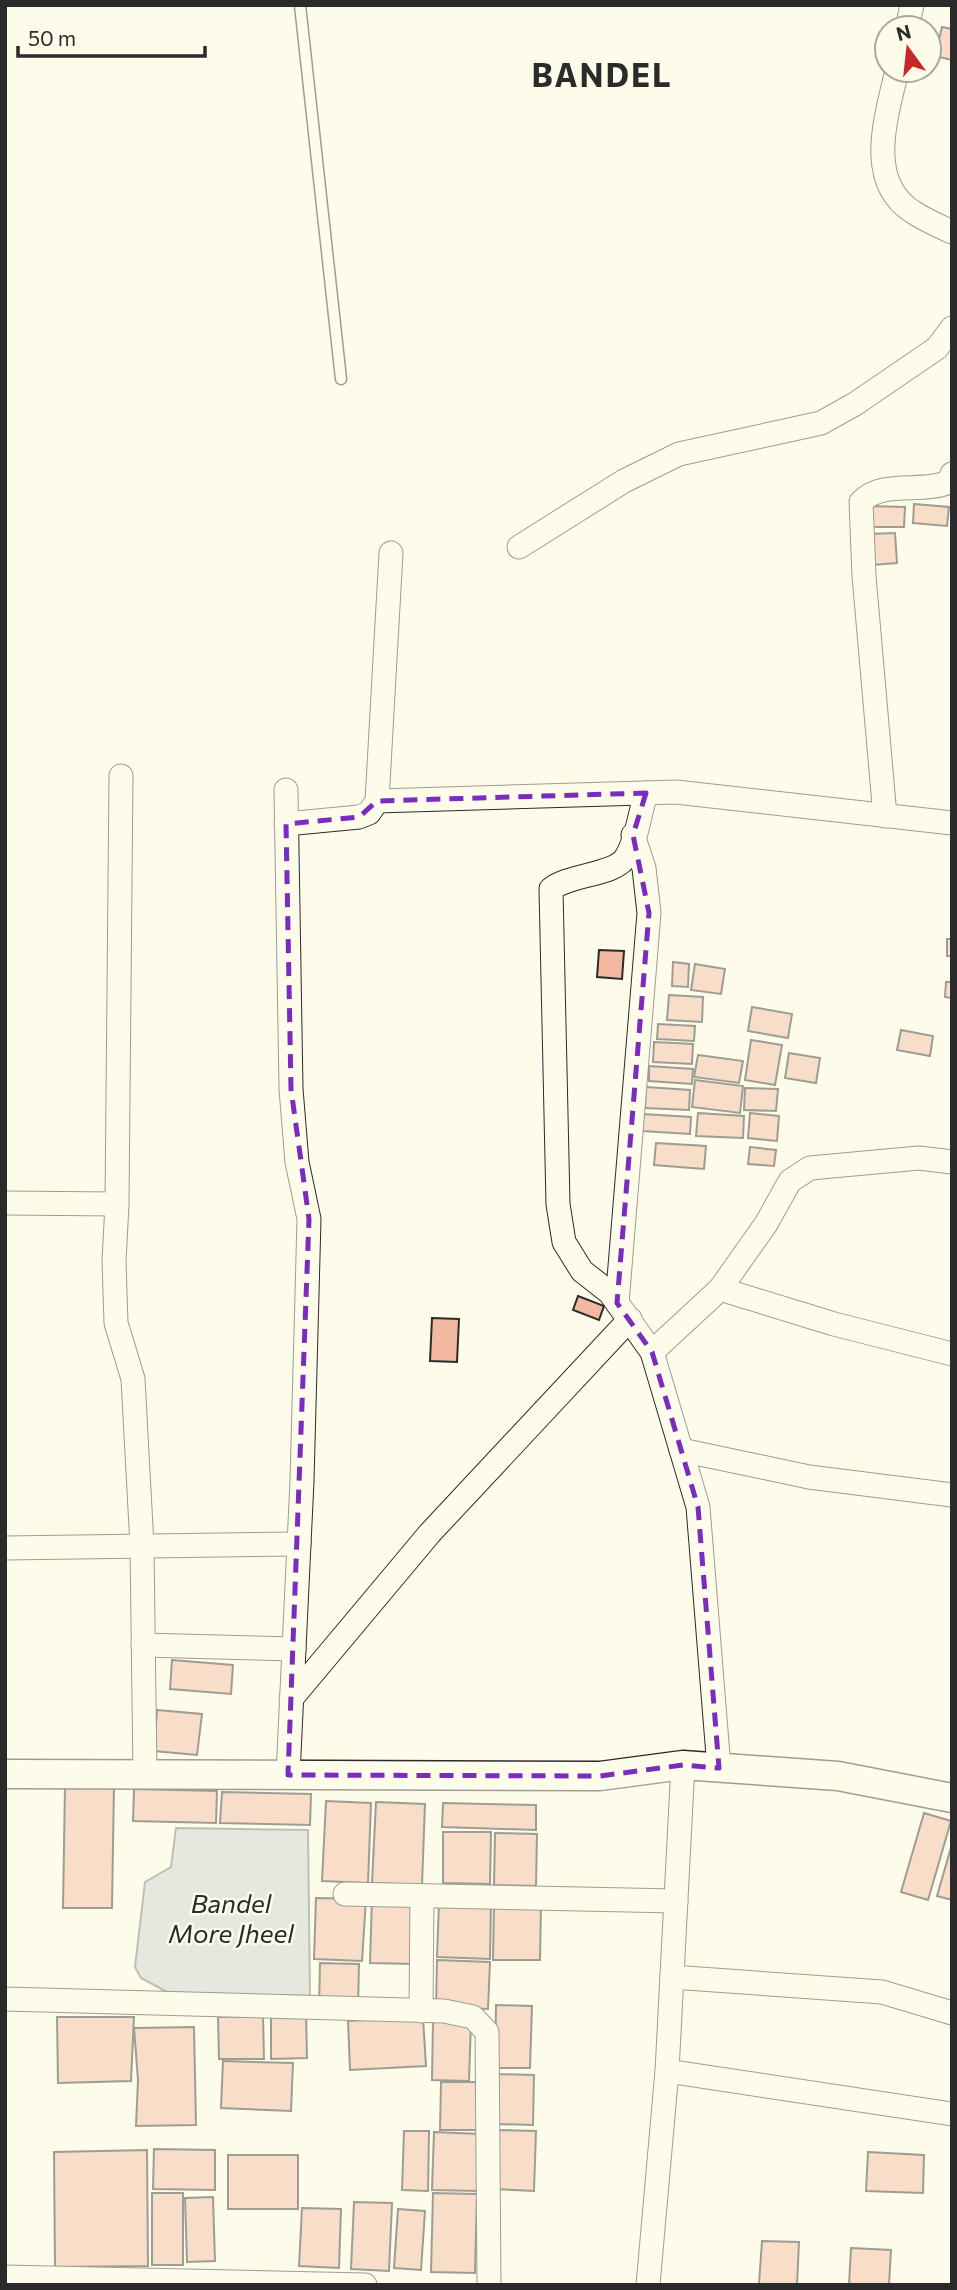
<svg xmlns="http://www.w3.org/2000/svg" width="957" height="2290" viewBox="0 0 957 2290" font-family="Commissioner,sans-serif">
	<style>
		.water { fill: #c7d0d0; stroke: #74746e; stroke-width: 2 }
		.building { fill: #f2b8a0; stroke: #2b2b2b; stroke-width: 2 }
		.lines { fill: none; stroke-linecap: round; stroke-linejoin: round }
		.service-casing { stroke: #2b2b2b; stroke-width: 13 }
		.minor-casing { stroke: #2b2b2b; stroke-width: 25 }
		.tertiary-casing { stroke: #2b2b2b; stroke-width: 31 }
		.service { stroke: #fdfbea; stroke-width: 10 }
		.minor { stroke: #fdfbea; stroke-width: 23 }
		.tertiary { stroke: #fdfbea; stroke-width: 28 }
		.marked { fill: none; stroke: #7b2cbf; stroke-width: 5; stroke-dasharray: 14 9; stroke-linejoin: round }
		.labels { text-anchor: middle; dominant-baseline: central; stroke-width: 5; stroke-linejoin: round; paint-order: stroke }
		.water-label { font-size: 26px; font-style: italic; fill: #2b2b2b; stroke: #fdfbea }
		.district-label { font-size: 32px; font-weight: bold; letter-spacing: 2px; fill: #2b2b2b; stroke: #fdfbea }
	</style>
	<rect width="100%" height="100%" fill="#fdfbea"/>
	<path class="water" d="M176,1828L308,1830L310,1996L169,1993L141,1978L135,1967L145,1882L171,1867Z"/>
	<g class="building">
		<path d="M942,27L952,29V60L935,56Z"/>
		<path d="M914,504L949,507L947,526L913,523Z"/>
		<path d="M868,506L905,507L904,527H868Z"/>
		<path d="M895,533L897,563L872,565L870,534Z"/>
		<rect x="947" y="939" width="5" height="17"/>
		<path d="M599,950L624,951L622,979L597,977Z"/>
		<path d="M673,962L689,964L688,987L672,986Z"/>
		<path d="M695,964L725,969L721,994L691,990Z"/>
		<path d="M946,982H952V998L945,997Z"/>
		<path d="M669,995L703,997L702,1022L667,1020Z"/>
		<path d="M752,1007L792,1014L788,1038L748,1031Z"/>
		<path d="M658,1024L695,1026L694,1041L657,1039Z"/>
		<path d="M901,1030L933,1036L930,1056L897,1050Z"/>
		<path d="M751,1040L782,1045L775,1085L745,1080Z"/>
		<path d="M654,1042L693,1044L692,1064L653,1062Z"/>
		<path d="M789,1053L820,1058L816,1083L785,1078Z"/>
		<path d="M698,1055L743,1061L739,1083L694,1077Z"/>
		<path d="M649,1066L693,1069L692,1084L649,1081Z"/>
		<path d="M695,1080L743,1086L740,1113L692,1107Z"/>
		<path d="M646,1087L690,1090L689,1110L645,1108Z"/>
		<path d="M745,1088L778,1089L776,1111L744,1110Z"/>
		<path d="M698,1113L744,1116L743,1138L696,1136Z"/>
		<path d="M750,1113L779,1116L777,1141L748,1138Z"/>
		<path d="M643,1114L691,1117L690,1134L642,1131Z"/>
		<path d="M656,1143L706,1146L704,1169L654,1165Z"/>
		<path d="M750,1147L776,1150L774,1166L748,1164Z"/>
		<path d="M578,1296L604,1306L599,1320L573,1310Z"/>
		<path d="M432,1318L459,1319L457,1362L430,1361Z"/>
		<path d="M172,1660L233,1665L231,1694L170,1689Z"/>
		<path d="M157,1710L202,1714L197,1755L154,1751Z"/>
		<path d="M65,1785L114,1786L112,1908H63Z"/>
		<path d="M134,1789L217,1791L216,1823L133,1821Z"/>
		<path d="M222,1792L311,1794L310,1825L220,1823Z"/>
		<path d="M326,1801L371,1803L368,1883L322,1881Z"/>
		<path d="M376,1802L425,1804L422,1885L372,1883Z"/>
		<path d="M443,1803L536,1805V1830L442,1827Z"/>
		<path d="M924,1813L951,1821L928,1900L901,1892Z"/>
		<path d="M443,1832H491L490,1884L443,1883Z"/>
		<path d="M495,1833L537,1834L536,1886L494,1885Z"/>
		<path d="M952,1844V1900L937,1896Z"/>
		<path d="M316,1898L366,1899L362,1961L314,1959Z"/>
		<path d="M372,1899L417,1901L415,1964L370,1963Z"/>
		<path d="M439,1902L491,1904L490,1959L437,1957Z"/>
		<path d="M494,1904H541L540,1960H493Z"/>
		<path d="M437,1960L490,1962L488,2009L436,2007Z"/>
		<path d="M320,1963L359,1964L358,2008H319Z"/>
		<path d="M496,2005L532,2006L530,2068H495Z"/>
		<path d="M306,2012L307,2058L271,2059V2013Z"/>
		<path d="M263,2016L264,2059H219L218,2017Z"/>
		<path d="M57,2017H134L131,2081L58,2083Z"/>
		<path d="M423,2017L426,2066L350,2070L348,2021Z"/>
		<path d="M433,2020L471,2021L469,2081L432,2080Z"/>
		<path d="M194,2027L196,2125L136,2126L138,2080L134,2028Z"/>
		<path d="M223,2061L293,2063L291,2111L221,2108Z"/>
		<path d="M495,2074L534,2075L533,2125L494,2124Z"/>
		<path d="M441,2082H482V2130H440Z"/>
		<path d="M495,2130L536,2131L534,2191L493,2189Z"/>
		<path d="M404,2131H429L428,2191L402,2190Z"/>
		<path d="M434,2132L480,2134L477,2191L432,2190Z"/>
		<path d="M154,2149L215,2150V2190L153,2189Z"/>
		<path d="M147,2150L148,2266L55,2267L54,2152Z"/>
		<path d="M868,2152L924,2155L923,2193L866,2191Z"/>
		<rect x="228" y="2155" width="70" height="54"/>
		<rect x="152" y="2193" width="31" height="72"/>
		<path d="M433,2193L477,2194L475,2273L431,2272Z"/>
		<path d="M213,2197L215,2261L187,2262L185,2198Z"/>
		<path d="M354,2202L392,2203L389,2271L351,2269Z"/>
		<path d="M302,2208L341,2209L339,2268L299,2266Z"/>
		<path d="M398,2209L425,2211L421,2270L394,2268Z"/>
		<path d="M762,2241L799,2242L797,2285L759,2284Z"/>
		<path d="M851,2248L891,2250L889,2285H849Z"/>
	</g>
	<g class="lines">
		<g class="service-casing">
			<path id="service" d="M300,5L341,379"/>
		</g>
		<g class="minor-casing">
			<g id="minor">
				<path d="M907,28L912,5"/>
				<path d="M897,70C887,115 864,181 913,212C925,220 939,226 952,232"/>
				<path d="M519,547L624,481L679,454L821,423L855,404L937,348L952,328"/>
				<path d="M121,776L117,1204L114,1261L116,1323L133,1379L142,1546L145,1775"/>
				<path d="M286,790L291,1089L297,1162L309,1219L302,1481L288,1775"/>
				<path d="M646,793C640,812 637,840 626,857C616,875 570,874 551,889L558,1204L564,1242L582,1271L610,1293L652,1352L698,1507L719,1768"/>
				<path d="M377,801L676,792L952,823"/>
				<path d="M885,816L864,576L861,502C882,479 922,494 949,482L952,474"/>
				<path d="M286,824L359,817L369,813L377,801L391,553"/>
				<path d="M5,1203L117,1204"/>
				<path d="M720,1289L834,1324L952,1354"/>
				<path d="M617,1303L649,913L644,868L633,835"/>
				<path d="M652,1352L720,1289L766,1224L790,1181L810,1168L919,1158L952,1162"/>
				<path d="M681,1450L809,1477L952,1495"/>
				<path d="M5,1548L299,1544"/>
				<path d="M143,1645L294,1649"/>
				<path d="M291,1699L430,1533L630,1319"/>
				<path d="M345,1894L676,1901"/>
				<path d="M672,1977L882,1992L952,2013"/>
				<path d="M5,1999L444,2011L473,2017L487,2032L489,2285"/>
				<path d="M421,2011L422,1897"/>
				<path d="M667,2071L952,2114"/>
				<path d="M5,2277L365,2285"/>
				<path d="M648,2285L667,2071L683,1765"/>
			</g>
		</g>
		<g class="tertiary-casing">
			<path id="tertiary" d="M5,1774L600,1776L683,1765L838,1776L952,1798"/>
		</g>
		<use href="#service" class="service"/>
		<use href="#minor" class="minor"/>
		<use href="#tertiary" class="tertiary"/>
	</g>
	<path d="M0 0H957V2290H0ZM646,793L633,835L649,913L617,1303L652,1352L698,1507L719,1768L683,1765L600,1776L288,1775L309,1219L291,1089L286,824L359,817L377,801Z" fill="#fdfbea" fill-opacity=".55" fill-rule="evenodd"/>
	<path class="marked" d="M646,793L633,835L649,913L617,1303L652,1352L698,1507L719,1768L683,1765L600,1776L288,1775L309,1219L291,1089L286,824L359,817L377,801Z"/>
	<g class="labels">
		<g class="water-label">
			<text x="231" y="1902">Bandel<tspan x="231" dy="30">More Jheel</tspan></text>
		</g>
		<g class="district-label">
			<text x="602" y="74">BANDEL</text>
		</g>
	</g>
	<rect width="957" height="2290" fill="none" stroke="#2b2b2b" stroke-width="14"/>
	<g transform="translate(908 49) rotate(345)"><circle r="33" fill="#fdfbea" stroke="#a9a89e" stroke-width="2"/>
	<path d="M0-5L12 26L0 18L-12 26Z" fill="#c62828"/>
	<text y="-10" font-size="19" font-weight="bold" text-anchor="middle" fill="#2b2b2b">N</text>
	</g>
	<path d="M18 46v10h187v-10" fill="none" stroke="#2b2b2b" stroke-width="3.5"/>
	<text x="28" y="46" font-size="21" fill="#2b2b2b" stroke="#fdfbea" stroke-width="5" paint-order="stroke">50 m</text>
</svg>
